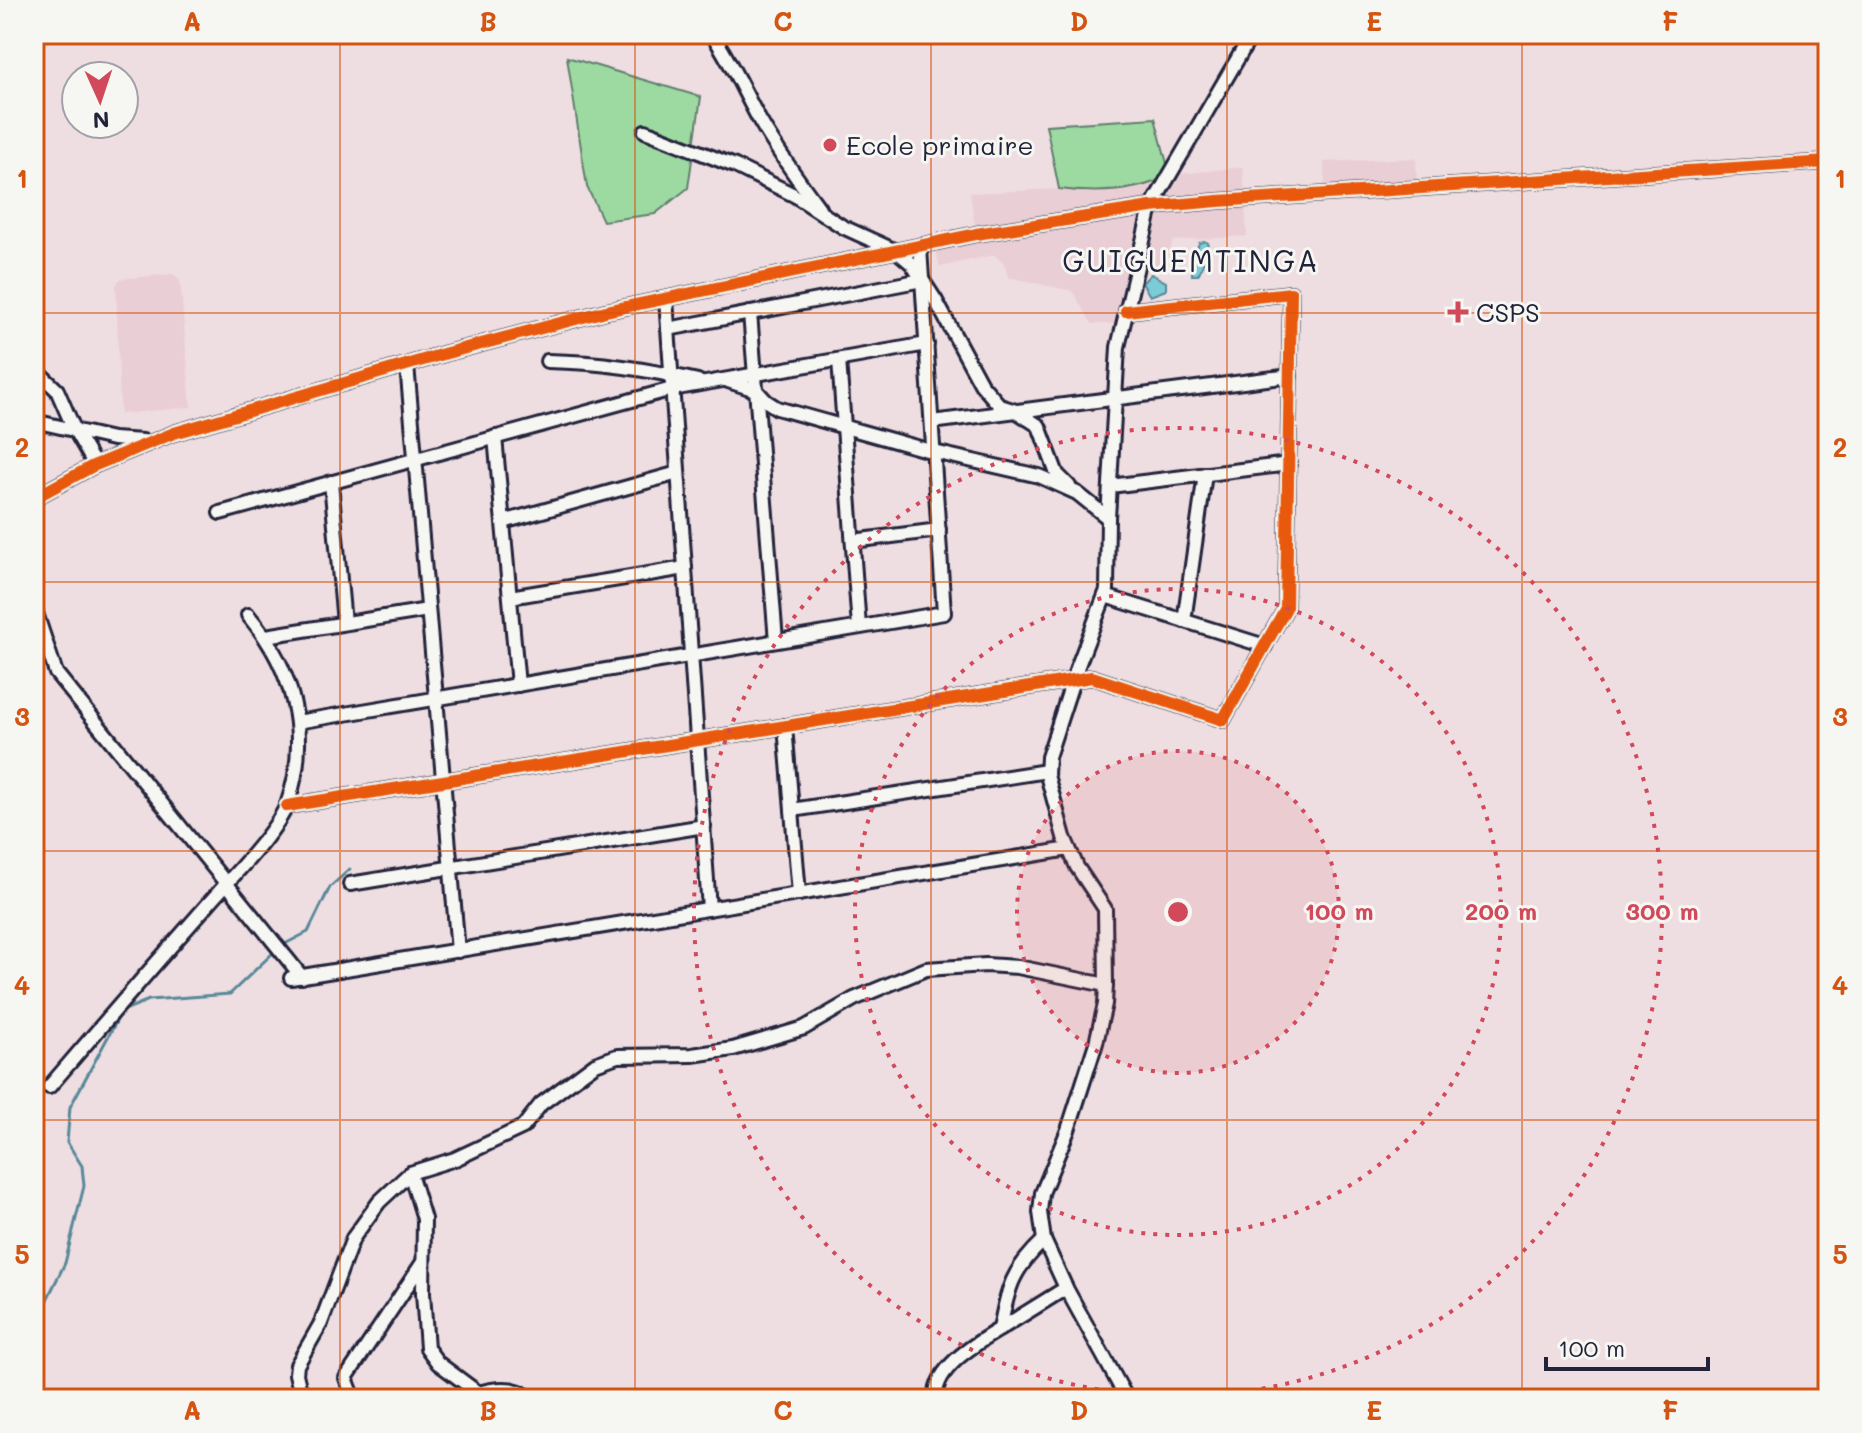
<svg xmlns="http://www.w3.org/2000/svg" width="1862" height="1433" viewBox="0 0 1862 1433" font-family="Mali,sans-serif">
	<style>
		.built { fill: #eaced5 }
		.green { fill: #9ddaa1; stroke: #607e6e; stroke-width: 2 }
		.water { fill: #7cccd7; stroke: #588899; stroke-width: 2 }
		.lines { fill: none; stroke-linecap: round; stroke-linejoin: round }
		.stream { stroke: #588899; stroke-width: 3 }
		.minor-casing { stroke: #22223b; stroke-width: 18 }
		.minor { stroke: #f6f6f2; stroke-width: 12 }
		.cycleway-casing { stroke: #f6f6f2; stroke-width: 17 }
		.cycleway { stroke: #e8590c; stroke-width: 12 }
		.grid { fill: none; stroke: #d45411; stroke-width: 2; stroke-opacity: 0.55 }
		.ring { fill: none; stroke: #d1495b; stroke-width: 4; stroke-dasharray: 4 8 }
		.poi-dot { fill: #d1495b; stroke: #f6f6f2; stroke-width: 3 }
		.labels { text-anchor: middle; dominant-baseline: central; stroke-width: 6; stroke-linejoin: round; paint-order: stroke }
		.poi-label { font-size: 26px; fill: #22223b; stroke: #f6f6f2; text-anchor: start }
		.quarter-label { font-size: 30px; letter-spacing: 2px; fill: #22223b; stroke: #f6f6f2 }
		.centre { fill: #d1495b; stroke: #f6f6f2; stroke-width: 4 }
		.ring-label { font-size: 24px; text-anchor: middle; font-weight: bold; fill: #d1495b; stroke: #f6f6f2; stroke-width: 6; stroke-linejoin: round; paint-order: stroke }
		.neatline { fill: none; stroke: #d45411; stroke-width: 3 }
		.grid-label { font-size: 26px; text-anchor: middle; font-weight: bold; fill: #d45411 }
	</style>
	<rect width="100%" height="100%" fill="#efdee1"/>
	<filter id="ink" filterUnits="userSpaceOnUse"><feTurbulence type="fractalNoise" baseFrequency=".0125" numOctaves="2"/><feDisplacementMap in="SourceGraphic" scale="16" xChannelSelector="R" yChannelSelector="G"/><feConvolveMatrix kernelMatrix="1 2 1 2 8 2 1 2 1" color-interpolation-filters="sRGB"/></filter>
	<g filter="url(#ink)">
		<g class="built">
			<path d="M1416,158L1417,188L1325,194L1324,162Z"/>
			<path d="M1243,167L1247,236L1173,241L1163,268L1136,272L1123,324H1092L1072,291L1008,277L1004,264L995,255L939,267L936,244L976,234L970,193L1059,189L1089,193L1170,175Z"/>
			<path d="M173,274L180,279L191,407L120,414L116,285L120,279Z"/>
		</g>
		<g class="green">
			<path d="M567,57L701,97L688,188L655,214L603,221L587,187Z"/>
			<path d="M1155,118L1170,175C1136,193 1097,194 1059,189L1046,125Z"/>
		</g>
		<g class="water">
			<path d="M1204,241L1208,243C1203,257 1206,261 1198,275H1192L1193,259L1199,243Z"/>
			<path d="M1151,274L1166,282V290L1150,296L1142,283Z"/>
		</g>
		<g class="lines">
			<g class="stream">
				<path d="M281,946L308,932L330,887L350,869"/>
				<path d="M34,1326L65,1263L84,1186L82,1166L67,1142L70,1107L122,1011L149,1000L230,994L275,951"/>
			</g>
			<g class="minor-casing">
				<g id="minor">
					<path d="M712,34C731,62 744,92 760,121C778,152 798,180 819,208"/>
					<path d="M645,131L735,166L794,195L843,227L898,252L912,264L936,301L981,384L1000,406L1016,411L1039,426L1057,474L1069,486"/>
					<path d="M666,299L709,909"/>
					<path d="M750,313L776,641"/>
					<path d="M668,329L922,280"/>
					<path d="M839,360L859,627"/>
					<path d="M547,361C601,362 645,369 698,381"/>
					<path d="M407,365L458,951"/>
					<path d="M34,368L57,390L74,429L95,465"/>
					<path d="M728,381L756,390L766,401L777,408L934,452L1039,476L1077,493L1108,518"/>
					<path d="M34,421L113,439L143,441"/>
					<path d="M932,422L1290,376"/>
					<path d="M495,437L518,685"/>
					<path d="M331,482L344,623"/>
					<path d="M1110,486L1289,464"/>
					<path d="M34,498L93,466L174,433L447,353L606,311L976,234L1151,207L1218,201L1828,162"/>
					<path d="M220,513L672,389L927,344"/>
					<path d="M503,522L678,473"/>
					<path d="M853,541L939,530"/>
					<path d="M1105,596L1265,646"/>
					<path d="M510,597L685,568"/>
					<path d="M34,607L56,673L302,977"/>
					<path d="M1184,621L1205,474"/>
					<path d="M266,636L428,610"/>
					<path d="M297,722L944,613L920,248"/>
					<path d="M785,726L799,894"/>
					<path d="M287,806L1092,677L1223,720L1286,608L1291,293L1126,311"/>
					<path d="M792,810L1047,771"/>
					<path d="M350,884L704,826"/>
					<path d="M291,978L1069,849"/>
					<path d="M49,1087C102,1025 155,964 209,903C231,878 277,832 288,802C311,734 293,668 248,615"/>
					<path d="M410,1173L424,1219L423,1293L427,1348L438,1363L477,1392"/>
					<path d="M1000,1329L1066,1288"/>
					<path d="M302,1399L296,1374L297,1365L321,1323L353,1238L379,1202L410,1173L455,1159L523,1127L541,1104L595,1064L617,1056L692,1055L733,1049L804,1028L854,999L926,969L986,965L1018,967L1106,985"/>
					<path d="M354,1399L346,1378L423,1262"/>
					<path d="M462,1399C481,1391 514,1381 529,1399"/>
					<path d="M936,1399C933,1368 977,1343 1000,1329C1008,1287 1012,1270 1044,1240"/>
					<path d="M1127,1399L1066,1288L1044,1240L1040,1212L1042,1193L1068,1130L1096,1043L1105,1004L1106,985L1105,909L1077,867L1064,837L1047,775L1048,757L1077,668L1107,590L1108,518L1118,347L1151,207L1252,34"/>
				</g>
			</g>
			<use href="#minor" class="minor"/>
			<g class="cycleway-casing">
				<g id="cycleway">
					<path d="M34,498L93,466L174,433L447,353L606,311L976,234L1151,207L1218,201L1828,162"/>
					<path d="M287,806L1092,677L1223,720L1286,608L1291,293L1126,311"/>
				</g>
			</g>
			<use href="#cycleway" class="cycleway"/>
		</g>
	</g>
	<path class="grid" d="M340,34V1399M635,34V1399M931,34V1399M1227,34V1399M1522,34V1399M34,313H1828M34,582H1828M34,851H1828M34,1120H1828"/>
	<circle cx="1178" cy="912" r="161" fill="#d1495b" fill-opacity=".12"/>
	<g class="ring">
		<circle cx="1178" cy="912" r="161"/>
		<circle cx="1178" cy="912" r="323"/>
		<circle cx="1178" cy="912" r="484"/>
	</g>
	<g class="poi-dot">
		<circle cx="830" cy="145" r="8"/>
		<path d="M1454 300h8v8h8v8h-8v8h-8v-8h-8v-8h8z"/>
	</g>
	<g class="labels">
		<g class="poi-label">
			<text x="846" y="145">Ecole primaire</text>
			<text x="1476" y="312">CSPS</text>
		</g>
		<g class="quarter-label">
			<text x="1191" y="260">GUIGUEMTINGA</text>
		</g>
	</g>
	<circle cx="1178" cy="912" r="12" class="centre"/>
	<g class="ring-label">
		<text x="1339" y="920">100 m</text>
		<text x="1501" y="920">200 m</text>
		<text x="1662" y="920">300 m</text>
	</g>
	<rect width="1862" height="1433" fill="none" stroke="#f6f6f2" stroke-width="88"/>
	<g transform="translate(100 100) rotate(177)"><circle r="38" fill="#f6f6f2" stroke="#a1a1a9" stroke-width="2"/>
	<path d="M0-6L14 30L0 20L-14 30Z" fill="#d1495b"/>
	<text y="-12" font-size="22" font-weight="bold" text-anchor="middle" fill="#22223b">N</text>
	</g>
	<path d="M1546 1357v12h162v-12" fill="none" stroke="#22223b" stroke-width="4"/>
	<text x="1558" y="1357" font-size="24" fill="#22223b" stroke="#f6f6f2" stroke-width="6" paint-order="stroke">100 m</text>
	<rect x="44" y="44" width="1774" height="1345" class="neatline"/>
	<g class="grid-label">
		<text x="192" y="31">A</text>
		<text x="488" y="31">B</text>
		<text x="783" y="31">C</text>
		<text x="1079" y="31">D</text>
		<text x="1374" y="31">E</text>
		<text x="1670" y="31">F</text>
		<text x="22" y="188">1</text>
		<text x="1840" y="188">1</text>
		<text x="22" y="457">2</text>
		<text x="1840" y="457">2</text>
		<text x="22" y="726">3</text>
		<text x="1840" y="726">3</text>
		<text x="22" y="995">4</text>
		<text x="1840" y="995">4</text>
		<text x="22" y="1264">5</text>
		<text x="1840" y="1264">5</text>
		<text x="192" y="1420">A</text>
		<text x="488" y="1420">B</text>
		<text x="783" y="1420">C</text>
		<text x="1079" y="1420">D</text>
		<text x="1374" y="1420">E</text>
		<text x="1670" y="1420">F</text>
	</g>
</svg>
